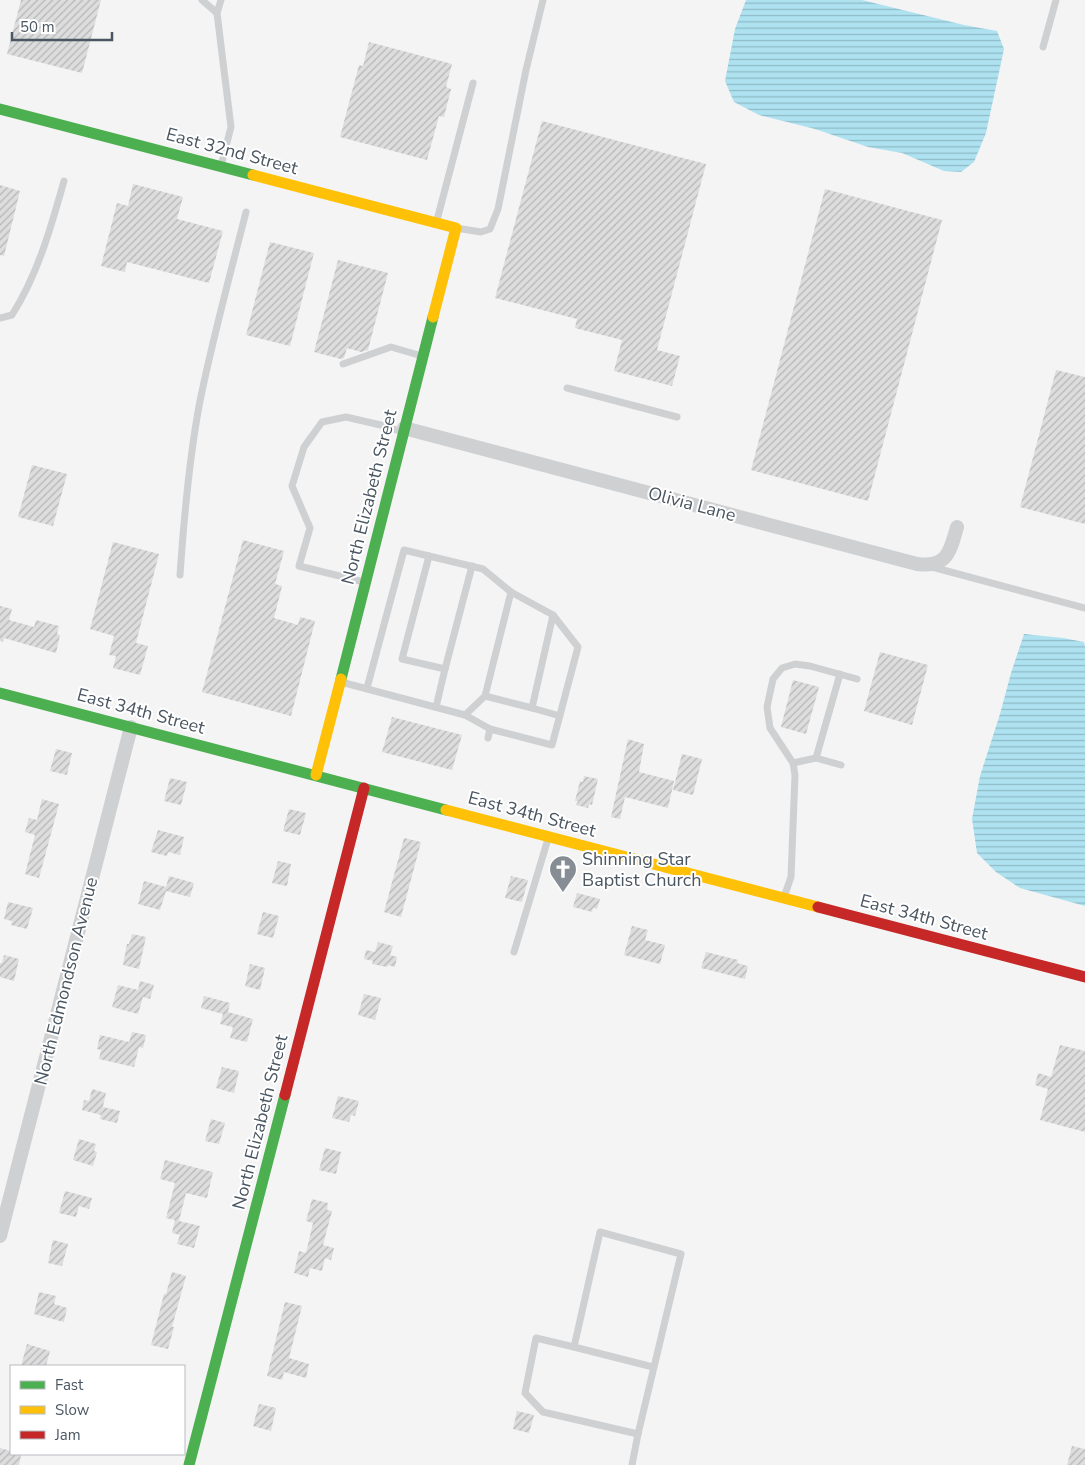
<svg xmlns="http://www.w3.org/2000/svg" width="1085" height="1465" viewBox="0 0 1085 1465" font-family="'Nunito Sans',sans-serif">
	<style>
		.water { fill: url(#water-rules) }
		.building { fill: url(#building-hatch) }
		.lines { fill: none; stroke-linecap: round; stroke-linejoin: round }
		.lane { stroke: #ced0d2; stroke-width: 7 }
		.street { stroke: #ced0d2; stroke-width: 14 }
		.fast { stroke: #4caf50; stroke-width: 11 }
		.slow { stroke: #ffc107; stroke-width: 11 }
		.jam { stroke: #c62828; stroke-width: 11 }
		.labels { text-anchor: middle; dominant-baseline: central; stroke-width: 4; stroke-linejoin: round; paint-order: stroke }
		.street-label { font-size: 18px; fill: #4a5661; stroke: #fff }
		.poi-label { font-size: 18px; fill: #4a5661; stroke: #fff; text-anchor: start }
	</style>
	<defs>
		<pattern id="water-rules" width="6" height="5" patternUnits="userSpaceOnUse" patternTransform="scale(1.25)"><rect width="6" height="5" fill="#aee2f0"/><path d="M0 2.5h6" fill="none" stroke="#90bac6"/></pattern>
		<pattern id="building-hatch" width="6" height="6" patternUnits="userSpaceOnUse" patternTransform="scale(1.25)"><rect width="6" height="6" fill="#ddddde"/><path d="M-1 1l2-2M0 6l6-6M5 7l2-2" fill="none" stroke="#b5b6b7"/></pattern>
	</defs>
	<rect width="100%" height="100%" fill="#f4f4f4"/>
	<g class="water">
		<path d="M746,0H862L964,25L997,31L1004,49L986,133L974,162L961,172L944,171L902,153L868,147L815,129L759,115L734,102L725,81L735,29Z"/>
		<path d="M1024,634L1063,638L1084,642L1085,647V906L1020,888L996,872L977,853L972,819L980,776L1000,714L1011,673Z"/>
	</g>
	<g class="building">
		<path d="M21,0H101L82,73L7,54Z"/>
		<path d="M369,42L452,64L446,87L451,89L444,117L439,116L427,160L340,137L359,65L363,66Z"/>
		<path d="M542,121L706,164L657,350L680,356L672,386L614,371L622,340L575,328L577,319L495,298Z"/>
		<path d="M133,184L183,197L177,219L223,231L209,283L127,262L125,272L101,266L117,203L128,206Z"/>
		<path d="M0,185L20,191L4,256L0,255Z"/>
		<path d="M825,189L942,220L868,501L751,470Z"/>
		<path d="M270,242L314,253L290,346L246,335Z"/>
		<path d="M338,260L388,273L368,350L361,352L347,348L344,358L341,359L314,352Z"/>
		<path d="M1056,370L1085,377V524L1020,507Z"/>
		<path d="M32,465L67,474L53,526L18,517Z"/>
		<path d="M243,540L284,551L275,584L282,586L274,618L298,625L300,617L315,621L291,716L202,692Z"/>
		<path d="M113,542L159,554L136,643L148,646L140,675L113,668L116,656L109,655L114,636L90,629Z"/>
		<path d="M0,606L12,609L9,620L34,627L36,620L59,626L57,634L60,635L56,653L4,638L3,642L0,641Z"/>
		<path d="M880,652L928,665L912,725L864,711Z"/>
		<path d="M793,680L819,687L806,734L781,727Z"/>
		<path d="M392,717L462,735L452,770L382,752Z"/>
		<path d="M628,739L644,744L639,772L674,781L668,808L625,797L620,819L611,817Z"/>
		<path d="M56,749L72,753L67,775L50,771Z"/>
		<path d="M682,754L702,759L693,795L673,790Z"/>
		<path d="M584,776L598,779L592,805L589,804L588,808L576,805L578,801H575L580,781L583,782Z"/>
		<path d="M170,778L187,782L181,805L164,801Z"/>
		<path d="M42,799L59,804L39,878L25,874L35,835L25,832L29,818L37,820Z"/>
		<path d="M289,809L306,813L300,835L283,831Z"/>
		<path d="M158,830L184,837L180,855L168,852L167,856L151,852Z"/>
		<path d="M404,838L421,842L401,917L384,912Z"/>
		<path d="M278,861L291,864L287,886L272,883Z"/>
		<path d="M169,876L194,883L190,897L166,891L160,910L138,904L144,881L166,887Z"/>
		<path d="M511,876L528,880L522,902L505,898Z"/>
		<path d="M577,893L600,899L597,909L593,908L592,912L573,907Z"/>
		<path d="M8,902L33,908L27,929L11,925L12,921L4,919Z"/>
		<path d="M263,912L279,916L273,938L257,934Z"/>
		<path d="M632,926L648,930L645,940L665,945L660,964L624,955Z"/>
		<path d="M132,934L146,937L139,969L123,965L127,944H129Z"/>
		<path d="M378,942L393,946L390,955L397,957L395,967L388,965L387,967L372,964L373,961L364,959L366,950L375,952Z"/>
		<path d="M706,952L738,960L737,963L748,966L745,979L701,968Z"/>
		<path d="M4,955L19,959L14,981L0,977V963H2Z"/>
		<path d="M250,964L265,968L260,990L245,986Z"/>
		<path d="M140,981L154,985L150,999L143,997L138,1014L112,1007L118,985L138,990Z"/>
		<path d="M364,994L381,998L375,1020L358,1015Z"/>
		<path d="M204,996L230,1003L228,1012L253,1019L247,1042L230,1038L233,1027L220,1024L223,1014L201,1008Z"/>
		<path d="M132,1032L146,1035L143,1048L139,1047L134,1067L99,1059L101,1050L97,1049L100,1035L129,1042Z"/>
		<path d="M1060,1045L1085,1051V1132L1040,1120L1048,1089L1035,1085L1038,1073L1051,1077Z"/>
		<path d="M222,1067L239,1071L234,1093L216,1088Z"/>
		<path d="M92,1089L106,1093L101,1115L82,1110L84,1100L89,1101Z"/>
		<path d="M338,1096L359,1101L355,1116L351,1115L349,1122L332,1118Z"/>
		<path d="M103,1107L120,1111L117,1123L100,1119Z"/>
		<path d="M211,1119L225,1123L219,1144L205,1141Z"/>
		<path d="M79,1139L96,1144L94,1151L97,1152L93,1166L73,1160Z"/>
		<path d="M325,1148L341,1152L336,1174L319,1170Z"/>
		<path d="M165,1160L213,1172L207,1198L186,1193L179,1221L200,1226L194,1248L177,1244L180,1235L172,1233L175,1220L166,1218L175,1183L160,1179Z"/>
		<path d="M65,1191L92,1198L89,1209L79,1206L76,1217L59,1213Z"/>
		<path d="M312,1199L328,1203L327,1210L332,1211L323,1245L334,1248L331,1260L325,1258L322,1271L310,1268L308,1277L294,1273L299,1251L306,1253L313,1223L306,1221Z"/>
		<path d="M53,1240L68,1244L62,1266L48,1263Z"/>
		<path d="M172,1272L186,1276L172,1327H174L168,1349L151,1345L164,1294H166Z"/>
		<path d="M39,1292L56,1296L54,1304L67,1308L64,1322L34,1314Z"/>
		<path d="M285,1302L302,1306L289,1358L309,1364L306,1378L284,1372L282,1380L267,1376Z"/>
		<path d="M27,1344L50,1351L46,1366H21Z"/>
		<path d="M259,1404L276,1408L271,1431L253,1426Z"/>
		<path d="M517,1411L534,1415L529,1433L513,1429Z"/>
		<path d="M1072,1446L1085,1449V1465H1067Z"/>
		<path d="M0,1448L11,1451V1454L21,1455L19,1465H0Z"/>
	</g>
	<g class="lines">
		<g class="lane">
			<path d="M202,0L217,13L231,127L221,166"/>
			<path d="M217,13L221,0"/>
			<path d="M1043,47L1056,0"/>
			<path d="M437,220L473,83"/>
			<path d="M456,228L481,232L490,229L498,209L526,70L543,0"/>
			<path d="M0,318L12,315C38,274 51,227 64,181"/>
			<path d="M343,364L391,347L422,356"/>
			<path d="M567,388L677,417"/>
			<path d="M429,556L402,659L445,669L472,566"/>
			<path d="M932,567L1085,608"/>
			<path d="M180,575C184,517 189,458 200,401C213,337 230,275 246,212"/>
			<path d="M364,582L299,566L310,528L292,486L304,447L322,422L346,417L385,426L402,432"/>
			<path d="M341,682L465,715L490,729"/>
			<path d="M367,688L404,550L483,569L511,592"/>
			<path d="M436,707L445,669"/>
			<path d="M532,708L485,696L511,592L553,615"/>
			<path d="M465,715L485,696"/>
			<path d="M488,738L490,729L552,745L578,647L553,615L532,708L560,716"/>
			<path d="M816,758L841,765"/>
			<path d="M793,763L816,758L840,674"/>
			<path d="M784,897L791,877L795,775L793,763L770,728L767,707L773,679L782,668L795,664L810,666L857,679"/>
			<path d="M514,952L548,839"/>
			<path d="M574,1347L536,1338L525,1393L543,1412L638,1434"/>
			<path d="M632,1465L638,1434L681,1254L600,1232L574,1347L653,1367"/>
		</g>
		<g class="street">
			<path d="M404,428L917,564C947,568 950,552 957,527"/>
			<path d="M0,1236L131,727"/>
		</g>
		<g class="fast">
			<path d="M0,109L253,175"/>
			<path d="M341,679L433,317"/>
			<path d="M0,693L446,810"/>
			<path d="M189,1465L285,1095"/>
		</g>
		<g class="slow">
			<path d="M253,175L456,228L433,317"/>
			<path d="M316,775L341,679"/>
			<path d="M446,810L818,907"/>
		</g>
		<g class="jam">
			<path d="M818,907L1085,977"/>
			<path d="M285,1095L364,788"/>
		</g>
	</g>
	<defs>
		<g id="church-pin" transform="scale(1.4375)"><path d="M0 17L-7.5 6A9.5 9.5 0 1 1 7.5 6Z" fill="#868d94" stroke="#fff"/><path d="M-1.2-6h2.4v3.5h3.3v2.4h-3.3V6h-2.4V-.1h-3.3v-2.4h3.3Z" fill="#fff"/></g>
	</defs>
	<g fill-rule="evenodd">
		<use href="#church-pin" x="563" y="869"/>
	</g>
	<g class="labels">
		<g class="street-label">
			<text transform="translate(232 151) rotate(15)">East 32nd Street</text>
			<text transform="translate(369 497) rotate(-76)">North Elizabeth Street</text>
			<text transform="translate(692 504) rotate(15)">Olivia Lane</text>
			<text transform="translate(141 711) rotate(15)">East 34th Street</text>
			<text transform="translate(532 814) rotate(15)">East 34th Street</text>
			<text transform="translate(924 917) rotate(15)">East 34th Street</text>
			<text transform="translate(66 981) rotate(-76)">North Edmondson Avenue</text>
			<text transform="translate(260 1122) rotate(-76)">North Elizabeth Street</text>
		</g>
		<g class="poi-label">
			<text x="582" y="859">Shinning Star<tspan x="582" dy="21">Baptist Church</tspan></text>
		</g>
	</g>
	<rect x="10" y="1365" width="175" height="90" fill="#ffffff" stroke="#b7bbc0"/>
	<rect x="20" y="1381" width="25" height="8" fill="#4caf50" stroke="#b7bbc0"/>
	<text x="55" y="1390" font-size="15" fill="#4a5661">Fast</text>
	<rect x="20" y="1406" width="25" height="8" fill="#ffc107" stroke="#b7bbc0"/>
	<text x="55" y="1415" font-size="15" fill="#4a5661">Slow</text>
	<rect x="20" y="1431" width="25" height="8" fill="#c62828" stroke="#b7bbc0"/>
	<text x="55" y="1440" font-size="15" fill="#4a5661">Jam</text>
	<path d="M12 32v8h100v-8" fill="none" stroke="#4a5661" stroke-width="2.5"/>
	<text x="20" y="32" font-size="15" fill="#4a5661" stroke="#ffffff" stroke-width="4" paint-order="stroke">50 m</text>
</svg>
